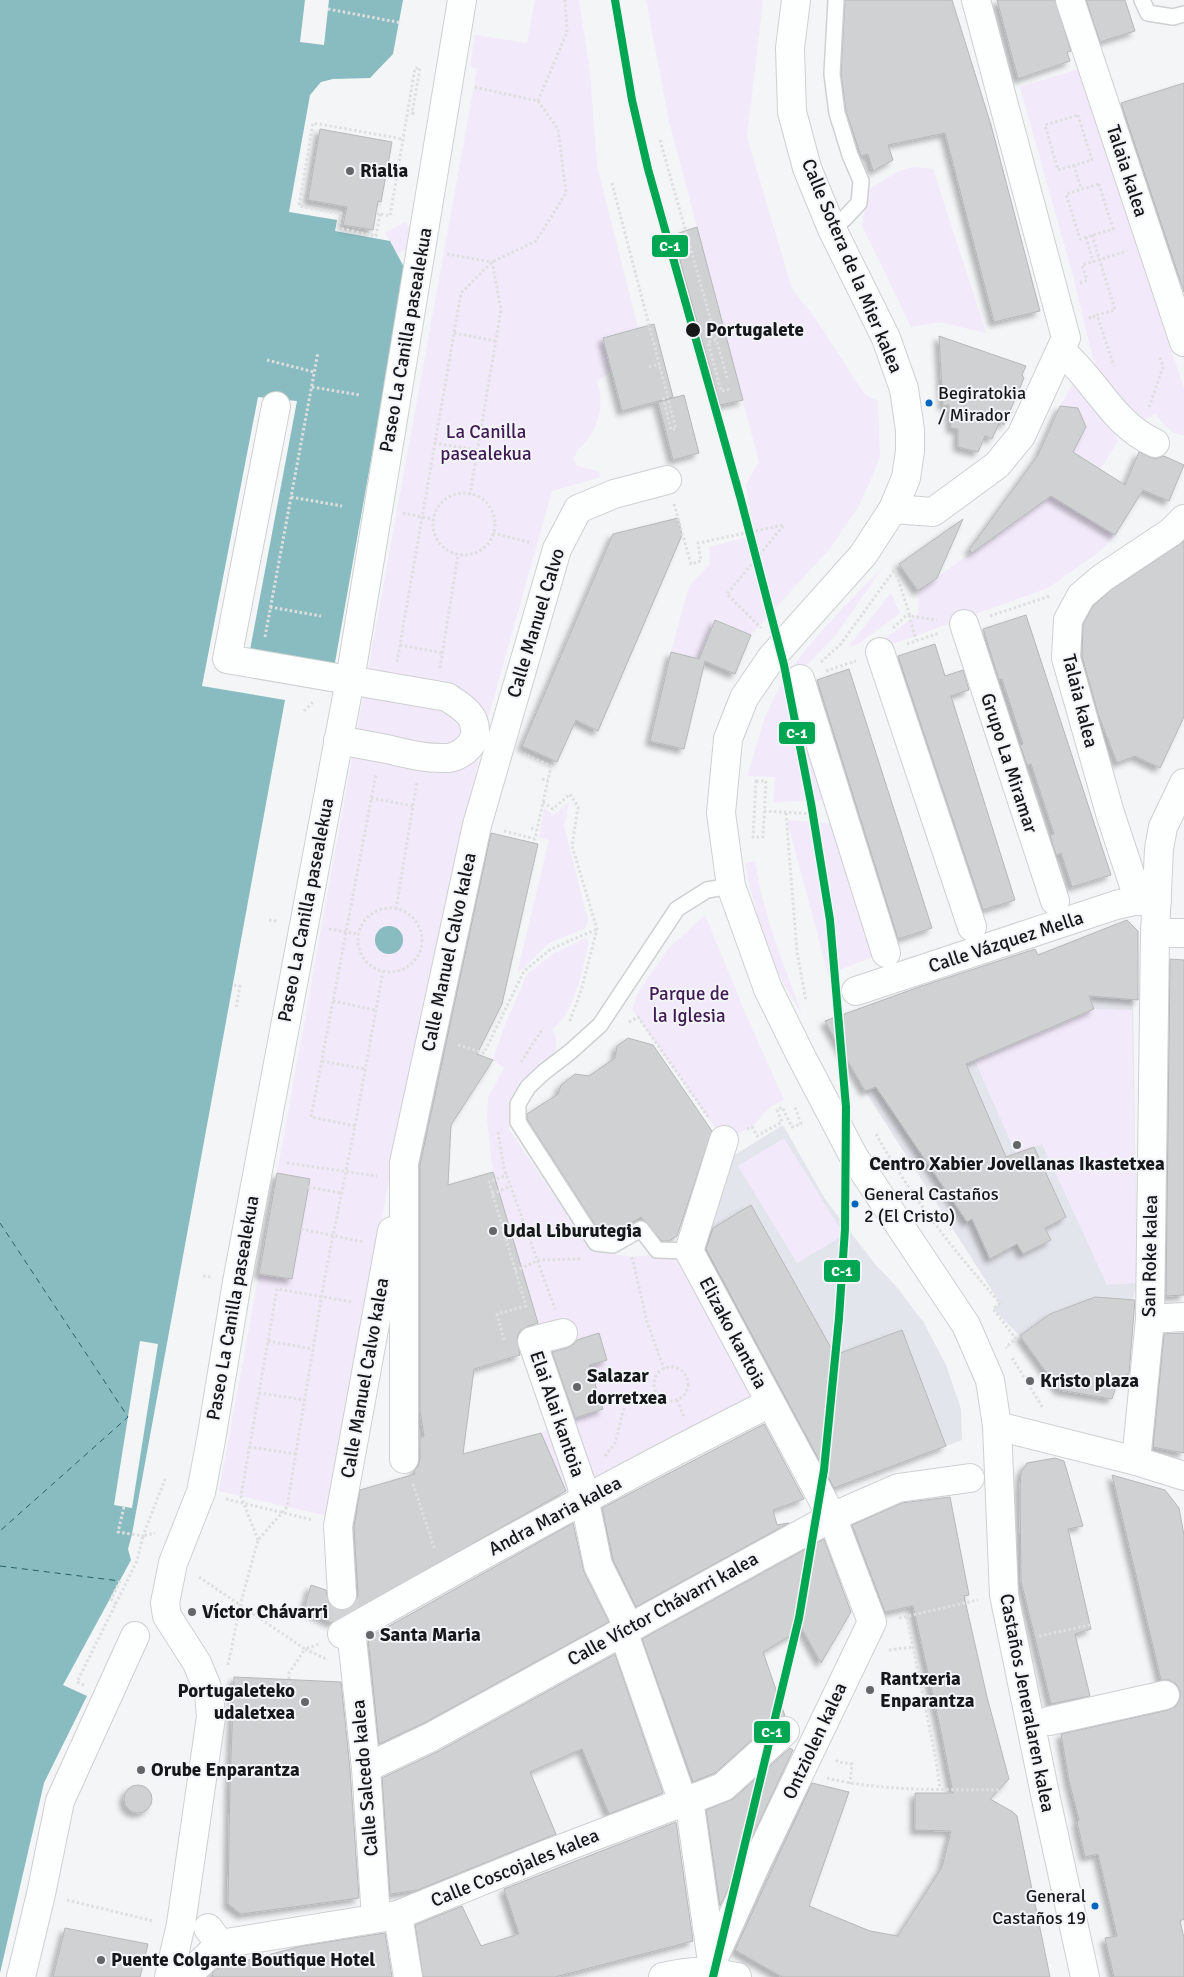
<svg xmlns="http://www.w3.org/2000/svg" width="1184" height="1977" viewBox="0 0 1184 1977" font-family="Signika,sans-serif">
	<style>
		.built { fill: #e2e5eb }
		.green { fill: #f2e9fa }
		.water { fill: #89bcc0 }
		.pier { fill: #f3f5f7 }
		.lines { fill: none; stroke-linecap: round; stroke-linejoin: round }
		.ferry { stroke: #256265; stroke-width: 1; stroke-dasharray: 6 5; stroke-linecap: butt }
		.building { fill: #cfd1d2; stroke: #b6b8b9; filter: url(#shadow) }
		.street-tunnel { stroke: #d2d4d6; stroke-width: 28; stroke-dasharray: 28 14; stroke-linecap: butt }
		.lane-casing { stroke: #ced0d1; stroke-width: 18 }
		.street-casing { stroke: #ced0d1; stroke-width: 30 }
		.secondary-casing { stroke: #ced0d1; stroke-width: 30 }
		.path { stroke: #dfdfe0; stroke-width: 3; stroke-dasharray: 2.5 2.5; stroke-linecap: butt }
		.lane { stroke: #fdfefe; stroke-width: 15 }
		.street { stroke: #fdfefe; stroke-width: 28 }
		.secondary { stroke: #fdfefe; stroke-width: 28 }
		.rail-1-casing { stroke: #f2f4f8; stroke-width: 11 }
		.rail-1 { stroke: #00a651; stroke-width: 8 }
		.poi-dot { fill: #636566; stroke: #f2f4f8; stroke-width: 2 }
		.stop-dot { fill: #161718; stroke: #f2f4f8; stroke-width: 2 }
		.bus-dot { fill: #0065bd; stroke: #f2f4f8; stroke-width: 2 }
		.labels { text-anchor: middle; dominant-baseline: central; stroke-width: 4; stroke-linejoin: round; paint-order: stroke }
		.bus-label { font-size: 18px; fill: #161718; stroke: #f2f4f8; text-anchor: start }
		.poi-label { font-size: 19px; font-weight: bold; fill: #161718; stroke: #f2f4f8; text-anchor: start }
		.street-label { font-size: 19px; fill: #161718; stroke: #f2f4f8 }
		.stop-label { font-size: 19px; font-weight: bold; fill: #161718; stroke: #f2f4f8; text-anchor: start }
		.park-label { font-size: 19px; fill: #3f1a53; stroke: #f2f4f8 }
		.line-badge { stroke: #f2f4f8; stroke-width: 2 }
		.badge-label { font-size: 14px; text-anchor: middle; font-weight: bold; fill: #fff }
	</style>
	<defs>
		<filter id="shadow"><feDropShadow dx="-4.5" dy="4.5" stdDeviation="2.5" flood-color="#0004"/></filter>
	</defs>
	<rect width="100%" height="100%" fill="#f3f5f7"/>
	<g class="built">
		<path d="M1098,996L1133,1000L1137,1283L1133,1300L1095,1297L1050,1314L1020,1336L993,1309L1000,1303L865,1091L1031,1026Z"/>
		<path d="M783,1125L825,1199L875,1264L895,1285L924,1323L946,1365L961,1409L962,1440L831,1489L696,1238L723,1162Z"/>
	</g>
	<g class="green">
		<path d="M535,0H579L590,72L597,166L638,328L603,338L611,371L597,382C604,401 600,424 587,440C581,447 576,450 574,460L577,466L598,471L601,477L552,491L487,722L429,981L390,1172L332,1517L219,1491L259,1274L292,1279L308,1187L277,1173L477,69L470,66L475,35L527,43Z"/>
		<path d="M646,0H763L747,137L792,289L815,318L865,395L878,401L880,458L859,506L831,547L751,635L715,620L699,659L671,652L689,586L710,564L709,547L754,535L746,484L759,462L669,121Z"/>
		<path d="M1079,69L1184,389V435C1171,435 1164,424 1156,414L1138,422L1101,379L1092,355L1073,276L1020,87Z"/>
		<path d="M913,167L933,169L986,333L939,322L911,327L862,225L868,190L897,172Z"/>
		<path d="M406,222L417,243L397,254L385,233Z"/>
		<path d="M1074,382L1110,422L1118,441L1075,510L1115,535L1100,551L1048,588L862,655L919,613L918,591L1043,501L1061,477L1085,427L1078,408L1060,406Z"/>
		<path d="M883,567L836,635L806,666L788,694L827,800L773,802L775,777L747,776C755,753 760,728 770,706C796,651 842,610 883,567Z"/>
		<path d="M891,593L900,613L857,645L849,646Z"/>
		<path d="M569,802L564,826L588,920L586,928L549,943L517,974L549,840L539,838L544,808L554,815Z"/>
		<path d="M787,820L835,824L876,956L828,974Z"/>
		<path d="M755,861C763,914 783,963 802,1014C795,1002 786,990 780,977C764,942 752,901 745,863Z"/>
		<path d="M705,915L744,1010L784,1100L770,1107L752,1127L724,1140L632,1009L639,991L668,949Z"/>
		<path d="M586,938L589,943C582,969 575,1014 552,1029L556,1037V1051L520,1082L509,1101V1129L582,1237L604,1253L633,1257L689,1251L767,1398L593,1486L567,1420L603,1409L589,1365L606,1360L598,1333L545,1349L493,1172L487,1119L488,1098L504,1068L493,1060L503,1030L527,974L554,953Z"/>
		<path d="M1094,1009L1132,1010L1137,1283L1107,1285L1042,1144L1016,1154L975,1061Z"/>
		<path d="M784,1138L844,1235L797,1263L738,1166Z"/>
		<path d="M552,1429L575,1498L570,1500L541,1433Z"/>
	</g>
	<g class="water">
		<path d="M0,0H403L393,54L370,78L333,79L321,82L310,95L289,212L337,220L335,231L390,241L405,269L334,668L250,650L297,401L258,397L202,686L285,700L132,1534L128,1549L131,1560L63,1685L87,1696L44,1783L0,1973Z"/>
		<circle cx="389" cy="940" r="14"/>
	</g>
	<g class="pier">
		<path d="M305,0H329L324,45L300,42Z"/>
		<path d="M140,1341L158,1344L132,1508L114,1505Z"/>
	</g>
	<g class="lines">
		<g class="ferry">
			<path d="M0,1223L128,1417L0,1531"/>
			<path d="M0,1566L120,1581"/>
		</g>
	</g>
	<g class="building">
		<path d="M845,0H952L991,125L1040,311L994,322L945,133L888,145L893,160L873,171L868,154L861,156L846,111L841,74Z"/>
		<path d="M997,0H1055L1071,51L1067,52L1070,61L1018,79Z"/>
		<path d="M1086,0H1125L1135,31L1100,42Z"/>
		<path d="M1184,83V292L1121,103Z"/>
		<path d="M320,129L392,142L381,202L378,201L373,230L343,225L347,207L308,200Z"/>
		<path d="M697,227L743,400L720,405L673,235Z"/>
		<path d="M654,324L673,397L622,411L603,338Z"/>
		<path d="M939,336L1026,366L1022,375L1024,378L1004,425L1000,421L992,439L985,436L978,452L958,447V429L951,428L949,405L943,406Z"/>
		<path d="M684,395L699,453L673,460L658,402Z"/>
		<path d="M1060,406L1078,408L1086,427L1073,452L1125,485L1139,452L1155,459L1164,456L1184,465L1169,501L1143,490L1115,535L1051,496L972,553L969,550L1038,455Z"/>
		<path d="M678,518L682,535L598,731L576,720L557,762L522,746L613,534Z"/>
		<path d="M963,519L937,578L918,591L899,564Z"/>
		<path d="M1184,541V717L1160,768L1135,756L1117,763L1098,714L1082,656L1083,624L1093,606L1111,590Z"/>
		<path d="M1026,615L1111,875L1072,887L1061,853L1056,855L1050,835L1054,834L1031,764L1027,765L1020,745L1023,744L1002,679L999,680L983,629Z"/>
		<path d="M715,620L751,635L735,674L705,661L684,749L650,741L671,652L699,659Z"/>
		<path d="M935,644L945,676L963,670L969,690L951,696L1015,900L983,910L898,656Z"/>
		<path d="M849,669L932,928L898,939L817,680Z"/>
		<path d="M491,833L538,844L502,1004L477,1054L493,1060L451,1125L448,1185L493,1172L538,1323L528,1326L520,1331L517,1338L520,1355L474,1369L463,1454L541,1433L566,1491L332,1623L304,1609L311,1585L326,1590L329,1603L335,1609L343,1611L350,1608L356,1602L358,1594L354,1527L360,1490L415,1474L414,1471L418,1466L420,1459V1438L424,1436L420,1410V1165Z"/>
		<path d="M1127,920L1138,931V1000L1089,996L1094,1009L966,1064L1006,1157L1034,1147L1066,1217L1045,1228L1051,1240L1023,1254L1017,1244L990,1259L972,1219L967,1222L876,1087L865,1091L825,1021L919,987L1035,949L1038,955Z"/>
		<path d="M1170,959L1184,960V1295L1166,1296Z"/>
		<path d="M628,1038L653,1045L712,1131L677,1236L669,1241H662L641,1217L611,1235L601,1234L527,1119V1114L558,1094L561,1085L575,1074L589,1076L615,1058L617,1046Z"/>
		<path d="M277,1173L310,1179L292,1279L259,1274Z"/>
		<path d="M751,1205L835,1355L902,1330L946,1446L834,1488L706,1249L713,1228Z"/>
		<path d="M1095,1297L1135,1300L1129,1374L1119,1378L1112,1399L1059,1390L1020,1336L1050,1314Z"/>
		<path d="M599,1333L607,1360L589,1365L603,1409L575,1418L552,1352L567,1348L574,1344L577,1340Z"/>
		<path d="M1184,1333V1453L1153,1447L1164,1334Z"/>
		<path d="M764,1424L804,1499L773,1510L777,1525L789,1523L636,1607L613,1560L602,1508Z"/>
		<path d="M1055,1458L1064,1461L1083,1526L1068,1529L1091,1629L1075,1634L1090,1696L1051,1704L1021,1581L1020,1490L1021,1472L1027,1463Z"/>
		<path d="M1112,1475L1165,1490L1179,1508L1184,1535V1919L1180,1921L1184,1938V1977H1114L1105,1938L1117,1936L1098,1854L1085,1857L1077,1822L1079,1820L1069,1781L1061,1734L1168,1710L1176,1706L1180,1699V1691L1176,1684L1169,1680H1161Z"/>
		<path d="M950,1497L969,1595L964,1596L987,1697L1009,1779L990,1799L1013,1812L1017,1816L1050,1977H782L735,1950L812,1783L849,1792L809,1906L870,1931L898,1936L942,1867L951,1831L915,1830V1793H953L940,1727L913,1606L885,1612L852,1525L902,1503Z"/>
		<path d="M573,1523L584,1572L609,1622L424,1723L379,1744L368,1638Z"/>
		<path d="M824,1539L851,1612L821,1663L802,1629L763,1652L785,1716L775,1719L715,1773L693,1782L642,1639Z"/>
		<path d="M615,1654L663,1793L609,1814L582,1749L530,1772L556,1834L418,1890L390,1894L382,1778L439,1751Z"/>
		<path d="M234,1677L341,1682L350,1769L359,1898L241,1914L228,1904L230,1783Z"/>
		<path d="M790,1748L793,1750L720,1906L706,1810L733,1799Z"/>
		<circle cx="138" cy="1799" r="14"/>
		<path d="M676,1822L693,1941L555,1977H423L415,1925L462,1906L481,1946L519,1934L504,1889Z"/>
		<path d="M65,1928L148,1944L140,1977H53Z"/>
		<path d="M385,1933L392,1977H213L212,1973L218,1968L302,1946Z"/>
	</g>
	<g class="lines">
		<path class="street-tunnel" d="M342,1595L352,1639"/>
		<g class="lane-casing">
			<g id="lane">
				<path d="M1142,0L1148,13L1173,17L1184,14"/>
				<path d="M832,229L844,219L859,203L861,181L850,155L837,113L832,74L836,0"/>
				<path d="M689,1251L657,1250L641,1229L613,1245L596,1243L518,1122V1104L528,1087L544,1072L570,1052L600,1025L677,909L707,890L731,886"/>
			</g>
		</g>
		<g class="street-casing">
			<g id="street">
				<path d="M1070,0L1184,342"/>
				<path d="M1061,351C1095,379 1113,425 1155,443"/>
				<path d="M276,406L227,659L447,697C461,706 477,715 475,734C474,746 459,757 448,758C427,759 407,754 387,749C371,746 355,743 338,740"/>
				<path d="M893,509L933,512L997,465L1021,436L1066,338L976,0"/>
				<path d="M964,624L1055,901"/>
				<path d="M880,652L972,927"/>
				<path d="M800,679L886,953"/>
				<path d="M1139,901L1110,813L1066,658L1068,620L1081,596L1102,578L1171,532L1184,519"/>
				<path d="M1155,933H1184"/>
				<path d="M856,991L1116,905L1134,901L1157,900"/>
				<path d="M1150,1319L1184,1317"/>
				<path d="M563,1333L532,1341L581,1483L598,1565L629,1628"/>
				<path d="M997,1426L1136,1461L1184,1476"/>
				<path d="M404,1459V1163L477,825L557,549L578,509L614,494L667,480"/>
				<path d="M1136,1461L1150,1319L1155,933L1159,849L1163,827L1184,783"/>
				<path d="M342,1595L338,1526L392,1231"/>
				<path d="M623,1631L683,1802"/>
				<path d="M342,1634C483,1554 625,1475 770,1403"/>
				<path d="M352,1639L366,1768L376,1918"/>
				<path d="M1049,1721L1165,1695"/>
				<path d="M366,1768L431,1737L832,1517L898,1488L970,1478"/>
				<path d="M689,1799L712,1962"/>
				<path d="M398,1915L408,1977"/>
				<path d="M208,1928L220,1944L398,1915L550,1853L723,1787L785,1731"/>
				<path d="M712,1962L756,1864L872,1622L832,1517L689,1251L724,1140"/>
				<path d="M193,1970L220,1944"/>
				<path d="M21,1977L41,1894L60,1801L135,1636"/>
				<path d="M169,1977L181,1924L211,1717L209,1694L206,1685L197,1663L167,1616L165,1603L173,1563L201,1492L211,1440L237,1282L350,680L462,0"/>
				<path d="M663,1977C694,1970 707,1971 737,1977"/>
			</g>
		</g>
		<g class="secondary-casing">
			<path id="secondary" d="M796,0L790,48L792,112L807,168L832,229L886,338L904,389L910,430V451L906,478L893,509L863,555L772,657L744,698L728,739L721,813L731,886L768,989L801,1056L854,1157L966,1325L990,1380L997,1426L1004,1595L1046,1799L1085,1977"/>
		</g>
		<g class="path">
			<path d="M328,9L402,23"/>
			<path d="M538,101L567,32L565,0"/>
			<path d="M1078,115L1092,160L1058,170L1045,125Z"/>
			<path d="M660,140L728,381"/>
			<path d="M1074,165L1081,189"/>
			<path d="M612,183L676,429L671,430L663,397"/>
			<path d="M1099,184L1113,229L1080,239L1066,194Z"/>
			<path d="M376,213L390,216L415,68H420L412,113L415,114"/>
			<path d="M380,214L376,236L338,228L341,213L299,206L313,123L403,139"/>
			<path d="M1092,235L1115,310L1097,315L1114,366"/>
			<path d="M1086,237L1093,262"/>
			<path d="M447,254L492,262L501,310L470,494"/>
			<path d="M1080,283L1087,280L1082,265L1127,251"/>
			<path d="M1090,316V318L1097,315"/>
			<path d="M454,333L496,341"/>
			<path d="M716,340L708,342L721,391L730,389"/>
			<path d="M267,360L314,372"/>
			<path d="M649,367L660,364"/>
			<path d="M312,387L360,395"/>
			<path d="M1149,407L1163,367L1160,357"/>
			<path d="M434,443L477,450"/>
			<circle cx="464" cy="524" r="31"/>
			<path d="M291,497L342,506"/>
			<path d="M674,504L691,564L701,561L698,543L784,525L727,594L761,628"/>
			<path d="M403,513L432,519"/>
			<path d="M493,533L532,543"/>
			<path d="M895,570L910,616L937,620"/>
			<path d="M270,607L321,616"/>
			<path d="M909,615L916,640"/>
			<path d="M990,616L1050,596"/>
			<path d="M893,628L908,614"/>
			<path d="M265,637L318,352"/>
			<path d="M907,644L939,633"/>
			<path d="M400,645L443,653"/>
			<path d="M397,662L461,293L492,262L536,241L566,193L558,129L538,101L474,87"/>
			<path d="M821,662L840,645L895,569"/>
			<path d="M440,668L458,555"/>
			<path d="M826,671L856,661"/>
			<path d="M304,711L314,701"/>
			<path d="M542,779L548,780"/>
			<path d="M756,781H766L763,837H753Z"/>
			<path d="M371,798L413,806"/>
			<path d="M543,802L553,809L570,794L578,807L572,846L597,929L581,991L569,1023"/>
			<path d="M764,811L814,814"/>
			<path d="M786,813L797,952L806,1001"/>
			<path d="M531,828L536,830"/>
			<path d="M504,831L535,839L551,766L524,754"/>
			<circle cx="390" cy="940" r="32"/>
			<path d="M396,909L417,782"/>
			<path d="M269,920L277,921"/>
			<path d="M329,929L358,934"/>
			<path d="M234,985L240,986L236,1009"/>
			<path d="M333,1001L375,1010"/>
			<path d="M629,1022L638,1017L709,1118"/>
			<path d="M458,1045L484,1053L524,971L551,949L597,929"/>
			<path d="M322,1061L365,1069"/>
			<path d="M521,1062L543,1028"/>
			<path d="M355,1126L311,1117L376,774"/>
			<path d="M747,1129L752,1127L757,1136L782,1122L777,1110L782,1107L792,1127L801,1124L795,1107"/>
			<path d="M498,1132L504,1168L555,1309"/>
			<path d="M876,1134C910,1195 954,1251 1000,1303L993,1309L1016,1339L1006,1347L1007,1348"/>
			<path d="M287,1163L377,1176"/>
			<path d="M308,1187L341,1193"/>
			<path d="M492,1194L511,1186"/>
			<path d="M301,1229L364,1242"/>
			<path d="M632,1257L647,1322L664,1369"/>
			<path d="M515,1271L539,1260L581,1259"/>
			<path d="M203,1276L211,1277"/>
			<path d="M504,1340L497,1314L526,1306L489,1182L507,1175"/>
			<path d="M268,1341L313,1349"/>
			<path d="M1012,1358L1043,1408"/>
			<circle cx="671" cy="1384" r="17"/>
			<path d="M259,1393L305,1400"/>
			<path d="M677,1400L684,1417"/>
			<path d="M249,1447L296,1454"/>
			<path d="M605,1456L615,1443L627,1396L656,1393"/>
			<path d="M413,1484L435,1550"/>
			<path d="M226,1499L313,1520"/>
			<path d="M124,1507L118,1532L143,1536L165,1479"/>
			<path d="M258,1540L241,1496L277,1289L353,1302"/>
			<path d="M199,1577L305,1649L319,1644"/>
			<path d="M116,1604L111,1599L120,1581"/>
			<path d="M907,1617L936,1760L940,1789"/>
			<path d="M899,1618L978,1600"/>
			<path d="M1039,1636L1090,1625"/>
			<path d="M889,1650L913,1647"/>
			<path d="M228,1665L240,1606L258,1540L287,1507L325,1276L355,1126L383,971"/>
			<path d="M289,1684V1673L305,1649L328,1660"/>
			<path d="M84,1685L77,1682L137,1561L143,1536L155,1533"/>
			<path d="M836,1760L838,1762L852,1764L850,1784"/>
			<path d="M827,1778C883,1792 943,1789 1001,1790"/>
			<path d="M67,1900L153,1921"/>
		</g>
		<use href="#lane" class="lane"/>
		<use href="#street" class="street"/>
		<use href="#secondary" class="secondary"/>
		<g class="rail-1-casing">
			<path id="rail-1" d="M615,0L632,100L648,169L741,500L784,665L811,803L830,920L846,1107L845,1229L839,1318L824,1470L799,1618L713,1977"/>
		</g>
		<use href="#rail-1" class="rail-1"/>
	</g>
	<g class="poi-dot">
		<circle cx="350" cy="171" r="5"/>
		<circle cx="1017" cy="1145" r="5"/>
		<circle cx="493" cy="1231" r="5"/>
		<circle cx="1030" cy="1381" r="5"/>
		<circle cx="577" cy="1387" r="5"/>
		<circle cx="192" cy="1612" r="5"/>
		<circle cx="370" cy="1635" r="5"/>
		<circle cx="870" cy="1690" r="5"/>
		<circle cx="305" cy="1702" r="5"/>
		<circle cx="141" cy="1770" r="5"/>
		<circle cx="101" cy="1960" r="5"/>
	</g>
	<circle class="stop-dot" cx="693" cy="330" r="8"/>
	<g class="bus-dot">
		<circle cx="929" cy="403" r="4.5"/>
		<circle cx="855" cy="1204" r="4.5"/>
		<circle cx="1095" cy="1906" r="4.5"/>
	</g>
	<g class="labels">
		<g class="bus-label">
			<text x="938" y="393">Begiratokia<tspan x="938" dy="22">/ Mirador</tspan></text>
			<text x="864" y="1194">General Castaños<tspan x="864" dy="22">2 (El Cristo)</tspan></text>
			<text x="1086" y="1896" text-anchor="end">General<tspan x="1086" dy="22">Castaños 19</tspan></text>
		</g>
		<g class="poi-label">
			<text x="360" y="171">Rialia</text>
			<text x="1017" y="1164" text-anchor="middle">Centro Xabier Jovellanas Ikastetxea</text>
			<text x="503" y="1231">Udal Liburutegia</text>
			<text x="587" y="1376">Salazar<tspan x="587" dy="22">dorretxea</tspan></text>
			<text x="1040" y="1381">Kristo plaza</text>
			<text x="202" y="1612">Víctor Chávarri</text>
			<text x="380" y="1635">Santa Maria</text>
			<text x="880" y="1679">Rantxeria<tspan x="880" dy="22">Enparantza</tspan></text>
			<text x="295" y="1691" text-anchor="end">Portugaleteko<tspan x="295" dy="22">udaletxea</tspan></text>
			<text x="151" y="1770">Orube Enparantza</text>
			<text x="111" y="1960">Puente Colgante Boutique Hotel</text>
		</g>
		<g class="street-label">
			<text transform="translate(1127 171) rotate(72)">Talaia kalea</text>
			<text transform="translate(852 266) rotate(67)">Calle Sotera de la Mier kalea</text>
			<text transform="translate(406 340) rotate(-80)">Paseo La Canilla pasealekua</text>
			<text transform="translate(536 623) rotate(-73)">Calle Manuel Calvo</text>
			<text transform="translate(1080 701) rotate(76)">Talaia kalea</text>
			<text transform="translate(1009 763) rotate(72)">Grupo La Miramar</text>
			<text transform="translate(306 910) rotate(-79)">Paseo La Canilla pasealekua</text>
			<text transform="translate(1006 942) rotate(-18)">Calle Vázquez Mella</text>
			<text transform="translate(449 952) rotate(-78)">Calle Manuel Calvo kalea</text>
			<text transform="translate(1150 1256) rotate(-89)">San Roke kalea</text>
			<text transform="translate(233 1308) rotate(-80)">Paseo La Canilla pasealekua</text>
			<text transform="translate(733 1333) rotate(62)">Elizako kantoia</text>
			<text transform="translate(365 1378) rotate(-80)">Calle Manuel Calvo kalea</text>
			<text transform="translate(557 1414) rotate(71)">Elai Alai kantoia</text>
			<text transform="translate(555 1516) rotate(-28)">Andra Maria kalea</text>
			<text transform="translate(663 1609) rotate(-29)">Calle Víctor Chávarri kalea</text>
			<text transform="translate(1027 1703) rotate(79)">Castaños Jeneralaren kalea</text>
			<text transform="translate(815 1741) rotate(-65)">Ontziolen kalea</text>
			<text transform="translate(365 1778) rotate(-95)">Calle Salcedo kalea</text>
			<text transform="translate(515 1868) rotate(-22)">Calle Coscojales kalea</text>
		</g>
		<g class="stop-label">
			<text x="706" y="330">Portugalete</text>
		</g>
		<g class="park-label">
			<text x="486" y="432">La Canilla<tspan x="486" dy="22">pasealekua</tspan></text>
			<text x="689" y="994">Parque de<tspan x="689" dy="22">la Iglesia</tspan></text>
		</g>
	</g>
	<g class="line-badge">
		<rect x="651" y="234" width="38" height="24" rx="5" fill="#00a651"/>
		<rect x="778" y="721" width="38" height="24" rx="5" fill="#00a651"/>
		<rect x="823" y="1259" width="38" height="24" rx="5" fill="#00a651"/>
		<rect x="753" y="1720" width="38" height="24" rx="5" fill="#00a651"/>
	</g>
	<g class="badge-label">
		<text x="670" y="251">C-1</text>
		<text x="797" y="738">C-1</text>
		<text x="842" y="1276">C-1</text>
		<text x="772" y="1737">C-1</text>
	</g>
</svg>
